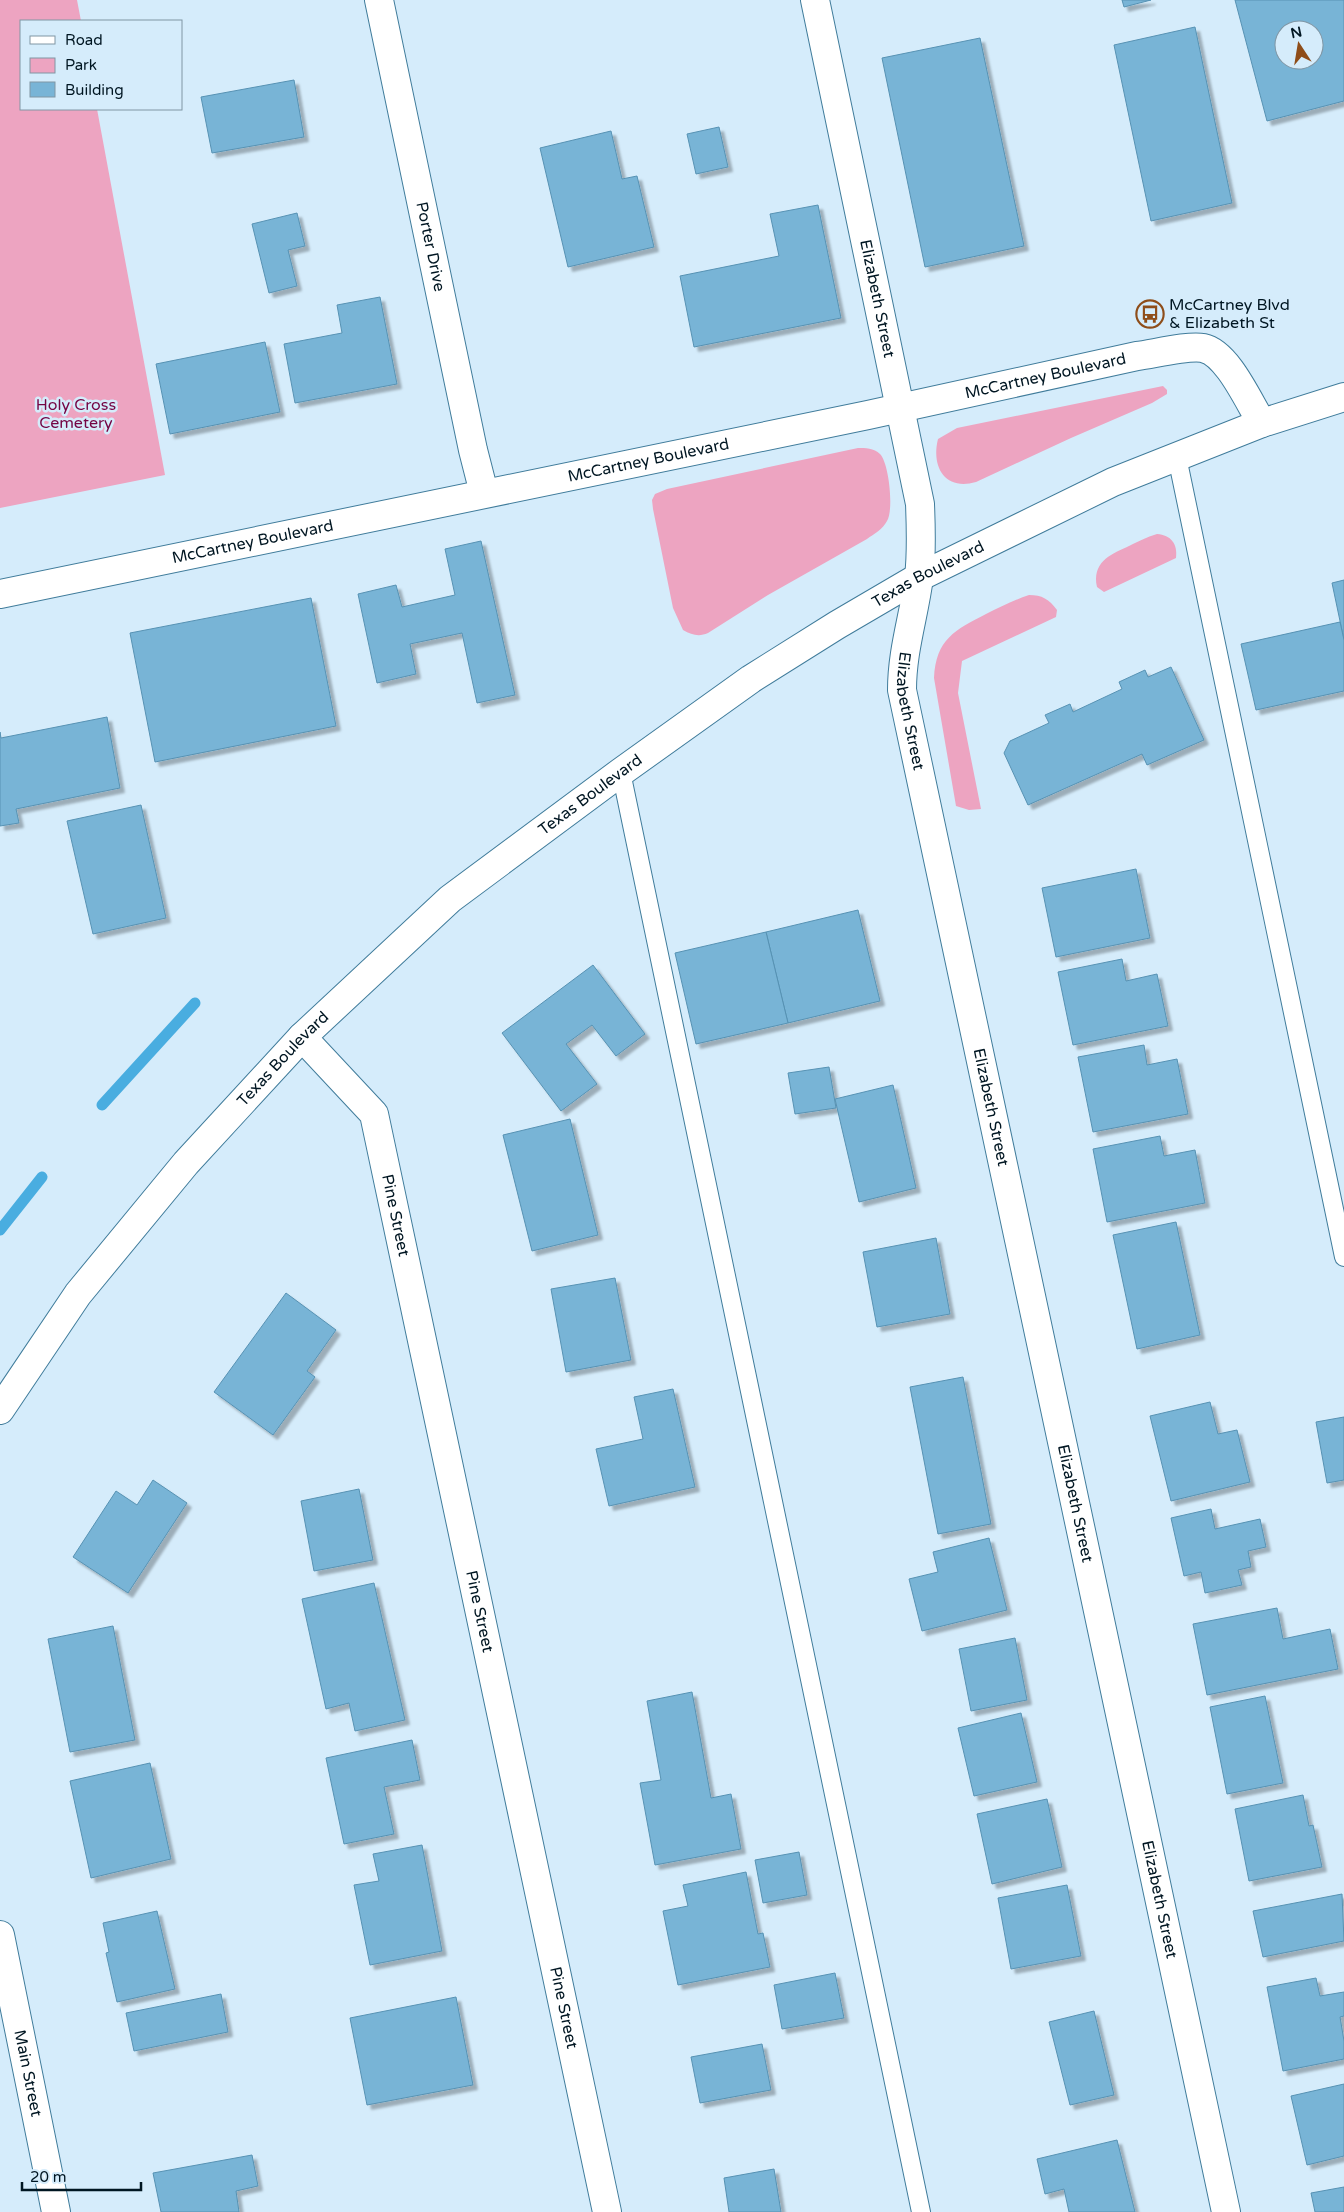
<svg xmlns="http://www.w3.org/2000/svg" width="1344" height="2212" viewBox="0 0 1344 2212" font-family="'Varela Round',sans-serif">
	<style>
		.green { fill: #eda4c1 }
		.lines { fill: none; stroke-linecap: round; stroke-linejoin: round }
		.stream { stroke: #49ade0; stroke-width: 11 }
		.building { fill: #78b4d6; stroke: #5792b3; fill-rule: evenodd; filter: url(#shadow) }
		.lane-casing { stroke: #407c9b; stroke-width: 20 }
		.street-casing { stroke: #407c9b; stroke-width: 30 }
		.secondary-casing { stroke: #407c9b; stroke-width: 30 }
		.lane { stroke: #fff; stroke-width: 18 }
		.street { stroke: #fff; stroke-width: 28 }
		.secondary { stroke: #fff; stroke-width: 28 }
		.labels { text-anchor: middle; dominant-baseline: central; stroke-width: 5; stroke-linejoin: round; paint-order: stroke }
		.street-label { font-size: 16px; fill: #001622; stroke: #d5ecfb }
		.poi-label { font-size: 16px; fill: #001622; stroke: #d5ecfb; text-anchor: start }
		.park-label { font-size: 16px; fill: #740444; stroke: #d5ecfb }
	</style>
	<defs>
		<filter id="shadow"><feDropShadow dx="4.5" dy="4.5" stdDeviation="1" flood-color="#0004"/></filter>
	</defs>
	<rect width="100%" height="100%" fill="#d5ecfb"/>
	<g class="green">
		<path d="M0,0H77L81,21H21V109H97L165,475L0,508Z"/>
		<path d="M1163,386L1167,390V394L1152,403L1071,438L976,482C945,491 931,467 938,439L957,428Z"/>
		<path d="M858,448C865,448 874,448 880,454C889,463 894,510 887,521C883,529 874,534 867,539L768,595L708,633C699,637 692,635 683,630L673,608L653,509L652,500L655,494L667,489Z"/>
		<path d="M1157,534C1171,535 1178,544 1176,558L1104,592L1097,587C1092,563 1109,555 1127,547C1137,542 1147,537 1157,534Z"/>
		<path d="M1029,595C1042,595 1049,599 1057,610L1056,617L962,661L958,693L981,809L969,810L956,806L934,678C936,639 955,630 986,614C1000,607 1014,600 1029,595Z"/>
	</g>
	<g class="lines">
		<g class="stream">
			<path d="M102,1105L195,1003"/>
			<path d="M0,1230L42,1177"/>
		</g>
	</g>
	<g class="building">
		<path d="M1122,0H1151L1124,7Z"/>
		<path d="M1235,0H1344V101L1267,121ZM1284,30H1314V60H1284Z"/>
		<path d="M1195,27L1232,203L1151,221L1114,45Z"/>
		<path d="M980,38L1024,246L925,267L882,58Z"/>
		<path d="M294,80L304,137L212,153L201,97Z"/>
		<path d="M719,127L728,167L696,174L687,134Z"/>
		<path d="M611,131L622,179L637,176L654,247L568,267L540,148Z"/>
		<path d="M818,205L841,318L694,347L680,276L779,256L770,214Z"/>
		<path d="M297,213L305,246L288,250L297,286L269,293L252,224Z"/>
		<path d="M380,297L397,384L295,403L284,344L342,333L337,305Z"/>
		<path d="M265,342L280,412L170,434L156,364Z"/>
		<path d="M481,541L515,695L477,703L462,633L410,644L416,674L377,683L358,594L396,585L402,607L455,595L445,549Z"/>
		<path d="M1344,580V640L1332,583Z"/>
		<path d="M311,598L336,726L155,762L130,633Z"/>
		<path d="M1340,622L1344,640V691L1256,710L1241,644Z"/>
		<path d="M1171,667L1204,740L1147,765L1142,754L1028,805L1004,753L1010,741L1049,723L1045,715L1070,704L1073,712L1122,689L1119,682L1145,670L1148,677Z"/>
		<path d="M107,717L120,788L16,809L19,823L0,826V732L1,738Z"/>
		<path d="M141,805L166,918L93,934L67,821Z"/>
		<path d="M1136,869L1150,938L1056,957L1042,888Z"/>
		<path d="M858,910L880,1001L788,1023L766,932Z"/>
		<path d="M766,932L788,1023L696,1044L675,953Z"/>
		<path d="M1122,959L1126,981L1157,974L1168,1026L1073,1045L1058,972Z"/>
		<path d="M593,965L645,1034L616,1056L592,1025L566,1044L597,1084L561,1111L502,1033Z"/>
		<path d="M1144,1045L1147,1065L1177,1059L1188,1114L1093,1132L1078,1057Z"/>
		<path d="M829,1067L836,1108L795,1114L788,1073Z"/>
		<path d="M893,1085L916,1188L859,1202L835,1099Z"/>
		<path d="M570,1119L598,1235L532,1251L503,1135Z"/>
		<path d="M1160,1136L1164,1156L1195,1150L1205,1203L1107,1222L1093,1149Z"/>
		<path d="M1176,1222L1200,1335L1137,1349L1113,1235Z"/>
		<path d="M936,1238L950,1314L877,1327L863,1252Z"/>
		<path d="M615,1278L631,1360L566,1372L551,1289Z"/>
		<path d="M286,1293L336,1330L307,1371L315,1377L273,1435L214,1392Z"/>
		<path d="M963,1377L991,1524L938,1534L910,1387Z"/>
		<path d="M673,1389L695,1487L609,1506L596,1449L643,1439L634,1397Z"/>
		<path d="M1210,1402L1218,1434L1237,1430L1250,1482L1171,1501L1150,1416Z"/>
		<path d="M1344,1417V1480L1327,1483L1316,1422Z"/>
		<path d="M153,1480L187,1503L128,1593L73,1557L116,1491L137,1505Z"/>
		<path d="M359,1489L373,1560L314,1571L301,1501Z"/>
		<path d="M1211,1509L1215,1529L1260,1519L1266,1547L1248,1551L1251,1567L1238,1570L1242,1585L1205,1593L1201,1572L1184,1576L1171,1518Z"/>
		<path d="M989,1538L1007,1610L922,1631L909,1579L938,1572L933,1552Z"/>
		<path d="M374,1583L405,1720L355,1731L349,1703L326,1709L302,1599Z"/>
		<path d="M1277,1608L1283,1639L1330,1629L1338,1669L1207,1695L1193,1624Z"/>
		<path d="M113,1626L135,1740L70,1752L48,1639Z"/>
		<path d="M1015,1638L1027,1700L971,1711L959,1649Z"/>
		<path d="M692,1692L711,1798L731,1794L741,1849L655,1865L640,1783L661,1780L647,1701Z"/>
		<path d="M1265,1696L1283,1783L1227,1794L1210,1707Z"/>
		<path d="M1021,1713L1037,1782L974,1796L958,1728Z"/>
		<path d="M412,1740L420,1780L384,1787L394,1834L344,1844L326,1758Z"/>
		<path d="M150,1763L171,1859L91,1878L70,1781Z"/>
		<path d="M1303,1795L1309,1826L1313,1825L1322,1867L1249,1881L1235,1809Z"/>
		<path d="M1047,1799L1062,1867L992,1884L977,1814Z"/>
		<path d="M422,1845L442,1951L370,1965L354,1885L379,1881L373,1854Z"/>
		<path d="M799,1852L807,1895L763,1903L755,1860Z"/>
		<path d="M746,1872L758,1934L763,1933L770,1967L678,1985L663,1911L688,1906L683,1885Z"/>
		<path d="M1067,1885L1081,1956L1011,1969L998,1898Z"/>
		<path d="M1342,1894L1344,1941L1263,1957L1253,1911Z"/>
		<path d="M157,1911L175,1989L117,2002L106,1953L109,1952L103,1923Z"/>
		<path d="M835,1973L844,2018L782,2029L774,1985Z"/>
		<path d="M1316,1978L1320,1996L1344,1992V2016L1340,2017L1344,2041V2059L1283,2071L1267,1987Z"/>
		<path d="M221,1994L228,2032L134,2051L126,2013Z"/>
		<path d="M456,1997L473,2085L367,2105L350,2018Z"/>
		<path d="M1094,2011L1114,2095L1070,2105L1049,2022Z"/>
		<path d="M762,2044L771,2090L700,2103L691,2057Z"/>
		<path d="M1344,2084V2156L1307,2165L1291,2096Z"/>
		<path d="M1117,2140L1135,2212H1069L1064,2189L1045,2194L1037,2159Z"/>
		<path d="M252,2155L258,2186L236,2191L239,2212H161L153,2173Z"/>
		<path d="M774,2169L781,2212H729L724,2178Z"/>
		<path d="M1344,2187V2212H1315L1311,2193Z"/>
	</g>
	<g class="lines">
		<g class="lane-casing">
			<g id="lane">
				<path d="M1177,457L1344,1257"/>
				<path d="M621,772L921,2212"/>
			</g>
		</g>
		<g class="street-casing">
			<g id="street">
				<path id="s1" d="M379,0L473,450L484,493"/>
				<path id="s2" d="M815,0L920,504C921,528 922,552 919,577C914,616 902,650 902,690L1226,2212"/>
				<path id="s3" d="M0,594L868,415L1137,356C1153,354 1189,345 1203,348C1228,353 1249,403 1262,423"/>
				<path id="s4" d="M302,1037L374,1114L607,2212"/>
				<path id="s5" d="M0,1935L56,2212"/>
			</g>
		</g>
		<g class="secondary-casing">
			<g id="secondary">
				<path id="s6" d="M0,1410L78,1294L186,1163L302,1037L450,899L621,772L751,679L837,625L919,577L1113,482L1262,423L1344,397"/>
			</g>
		</g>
		<use href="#lane" class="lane"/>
		<use href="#street" class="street"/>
		<use href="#secondary" class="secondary"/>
	</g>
	<defs>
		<g id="bus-ring" transform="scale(1.4375)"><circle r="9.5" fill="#d5ecfb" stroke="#8e4d19" stroke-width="1.5"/><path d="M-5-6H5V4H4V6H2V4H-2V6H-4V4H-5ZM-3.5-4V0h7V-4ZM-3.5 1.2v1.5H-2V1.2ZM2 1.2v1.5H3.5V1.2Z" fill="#8e4d19"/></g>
	</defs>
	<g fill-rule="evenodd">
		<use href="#bus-ring" x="1150" y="314"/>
	</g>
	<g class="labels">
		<g class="street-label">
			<text stroke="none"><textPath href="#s1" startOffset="252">Porter Drive</textPath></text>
			<text stroke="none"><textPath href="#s2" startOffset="305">Elizabeth Street</textPath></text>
			<text stroke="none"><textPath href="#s3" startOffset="1068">McCartney Boulevard</textPath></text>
			<text stroke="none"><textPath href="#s3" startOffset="662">McCartney Boulevard</textPath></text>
			<text stroke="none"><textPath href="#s3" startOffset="258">McCartney Boulevard</textPath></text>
			<text stroke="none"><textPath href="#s6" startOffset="1262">Texas Boulevard</textPath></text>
			<text stroke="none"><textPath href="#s2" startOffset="724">Elizabeth Street</textPath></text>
			<text stroke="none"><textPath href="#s6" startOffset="858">Texas Boulevard</textPath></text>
			<text stroke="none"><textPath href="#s6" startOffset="452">Texas Boulevard</textPath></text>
			<text stroke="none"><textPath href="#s2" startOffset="1129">Elizabeth Street</textPath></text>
			<text stroke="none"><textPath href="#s4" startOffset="209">Pine Street</textPath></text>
			<text stroke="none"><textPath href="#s2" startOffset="1534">Elizabeth Street</textPath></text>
			<text stroke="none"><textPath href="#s4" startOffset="614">Pine Street</textPath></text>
			<text stroke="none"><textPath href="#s2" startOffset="1939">Elizabeth Street</textPath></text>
			<text stroke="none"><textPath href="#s4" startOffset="1019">Pine Street</textPath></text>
			<text stroke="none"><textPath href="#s5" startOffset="141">Main Street</textPath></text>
		</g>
		<g class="poi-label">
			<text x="1169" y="305">McCartney Blvd<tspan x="1169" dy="18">&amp; Elizabeth St</tspan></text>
		</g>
		<g class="park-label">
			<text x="76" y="405">Holy Cross<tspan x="76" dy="18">Cemetery</tspan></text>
		</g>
	</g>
	<rect x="20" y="20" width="162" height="90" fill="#d5ecfb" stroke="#8096a4"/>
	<rect x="30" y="36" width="25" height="8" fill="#ffffff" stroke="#8096a4"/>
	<text x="65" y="45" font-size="15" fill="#001622">Road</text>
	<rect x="30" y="58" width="25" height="15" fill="#eda4c1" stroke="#8096a4"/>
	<text x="65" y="70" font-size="15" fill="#001622">Park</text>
	<rect x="30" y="82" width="25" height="15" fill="#78b4d6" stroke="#8096a4"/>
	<text x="65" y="95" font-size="15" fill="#001622">Building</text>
	<g transform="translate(1299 45) rotate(348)"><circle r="24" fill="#d5ecfb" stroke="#8096a4"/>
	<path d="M0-4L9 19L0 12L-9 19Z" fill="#8e4d19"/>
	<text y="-8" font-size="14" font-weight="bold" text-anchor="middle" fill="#001622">N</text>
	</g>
	<path d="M22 2182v8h119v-8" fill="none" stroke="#001622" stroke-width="2.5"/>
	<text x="30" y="2182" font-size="15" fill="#001622" stroke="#d5ecfb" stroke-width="4" paint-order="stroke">20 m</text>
</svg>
